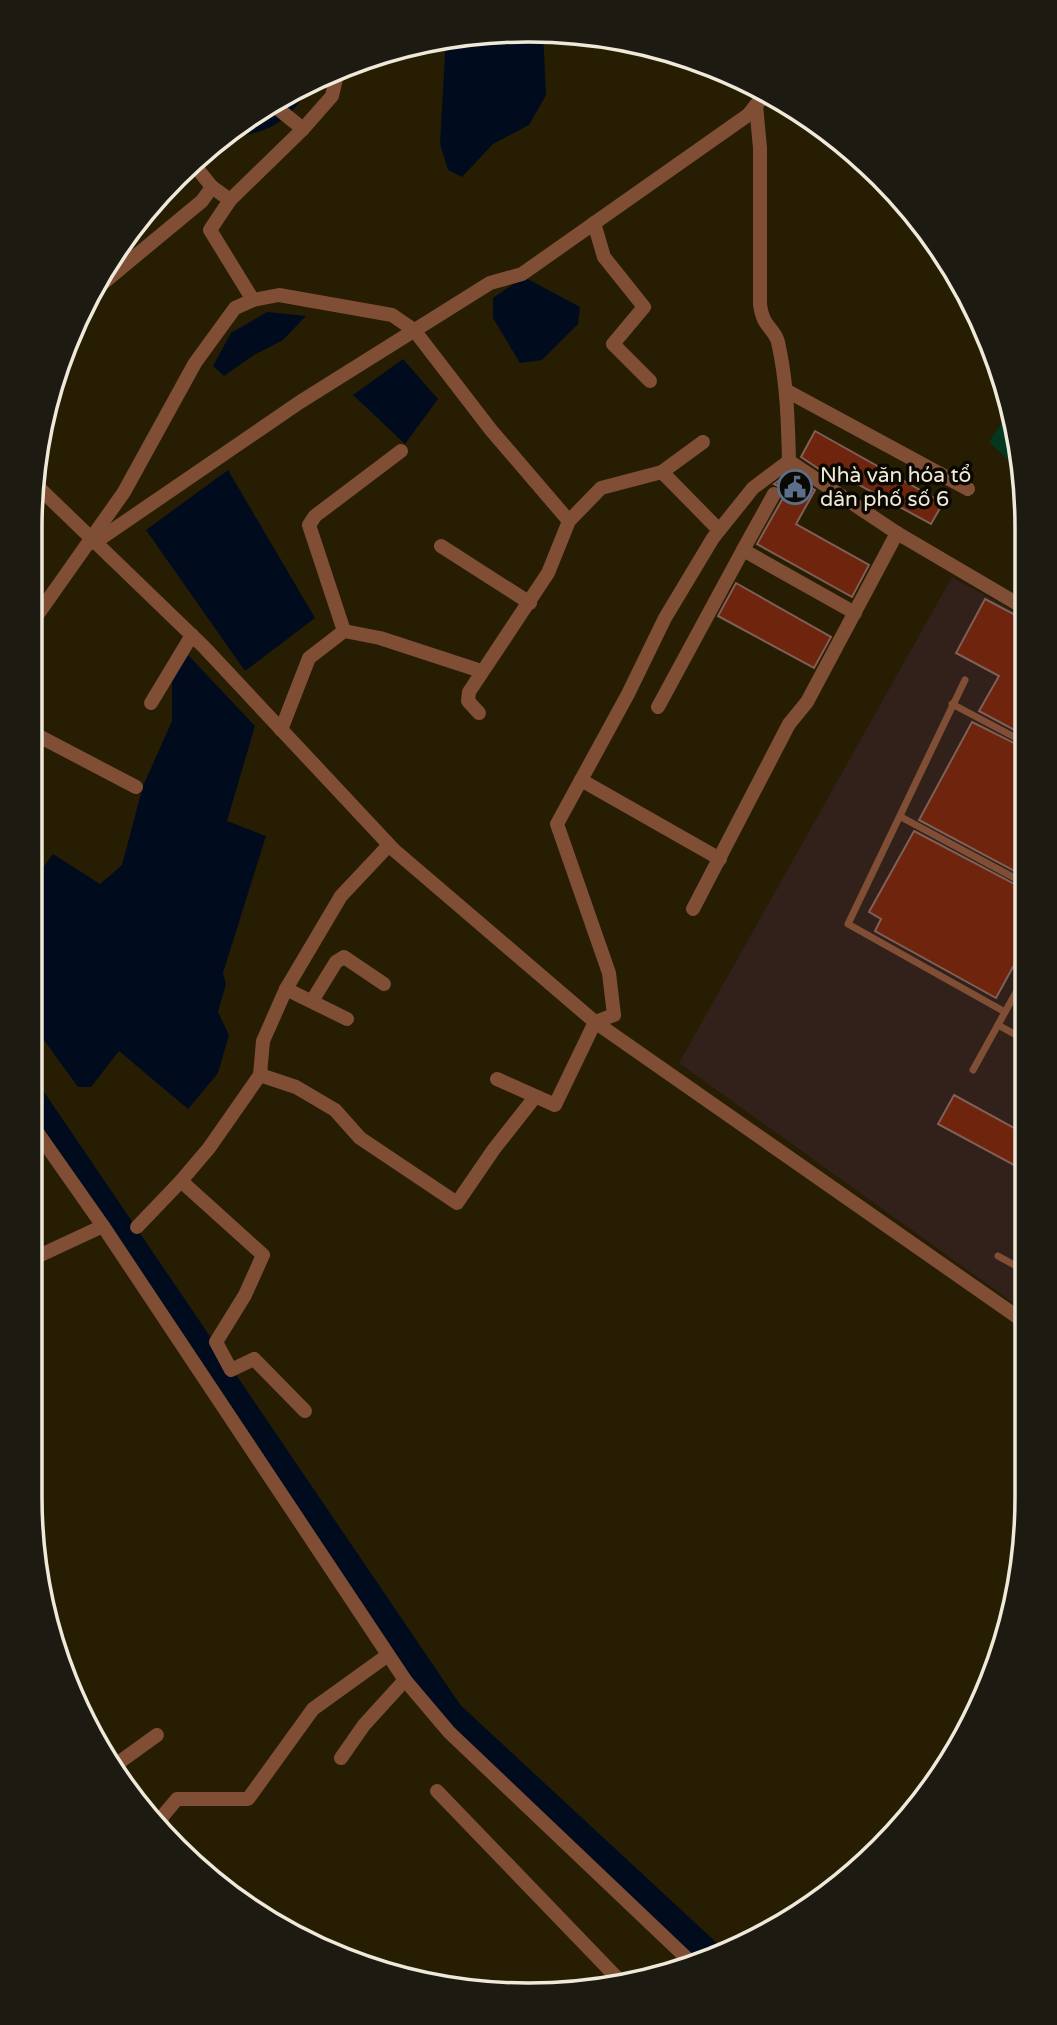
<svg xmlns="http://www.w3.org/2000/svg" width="1057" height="2025" viewBox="0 0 1057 2025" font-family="'Varela Round',sans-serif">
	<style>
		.industrial { fill: #32201b }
		.green { fill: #023720 }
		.water { fill: #000c1e }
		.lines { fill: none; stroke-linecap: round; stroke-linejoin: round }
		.river { stroke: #000c1e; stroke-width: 30 }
		.building { fill: #6f250d; stroke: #7f5f56; stroke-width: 2 }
		.lane { stroke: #7f4e34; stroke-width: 7 }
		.street { stroke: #7f4e34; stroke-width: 14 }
		.labels { text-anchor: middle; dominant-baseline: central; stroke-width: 7; stroke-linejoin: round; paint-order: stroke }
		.poi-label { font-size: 21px; fill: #efe9d9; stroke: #0b0801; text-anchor: start }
		.rim { fill: none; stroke: #efe9d9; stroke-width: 3.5 }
	</style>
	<rect width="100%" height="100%" fill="#261d03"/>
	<path class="industrial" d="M952,577L1023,616L1026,1312L679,1063Z"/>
	<path class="green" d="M1009,412L1023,474L989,442Z"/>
	<g class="water">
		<path d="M543,31L546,95L529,125L493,144L462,177L448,170L440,144L446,38L464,34Z"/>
		<path d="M316,80C294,109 286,126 247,135L237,127L279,96Z"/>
		<path d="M524,277L580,307L578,324L542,360L520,363L493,318V298Z"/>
		<path d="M267,312L306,316L283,340L254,355L224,376L213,366L231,333Z"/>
		<path d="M403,359L438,399L405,444L353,395Z"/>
		<path d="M228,470L315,618L245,671L146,530Z"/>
		<path d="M188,655L255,726L227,821L266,836L223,973L226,984L218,1012L229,1035L218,1073L188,1109L119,1051L91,1087H78L30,1021V885L53,854L100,884L122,865L143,786L172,721V680Z"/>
	</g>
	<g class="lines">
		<path class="river" d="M30,1098L449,1715L711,1958"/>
	</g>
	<g class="building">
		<path d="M815,431L943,503L931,524L828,468L825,473L801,457Z"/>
		<path d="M789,473L815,490L796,524L869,565L852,597L757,544L783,498L782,488L774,484Z"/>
		<path d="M736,583L831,637L814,668L718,616Z"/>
		<path d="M985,599L1023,619L1024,735L979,711L999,676L956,653Z"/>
		<path d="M972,722L1024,748V876L919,820Z"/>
		<path d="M914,831L1024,889V947L996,998L875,931L881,919L869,912Z"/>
		<path d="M954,1095L1025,1134V1171L938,1124Z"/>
	</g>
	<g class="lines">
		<g class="lane">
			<path d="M965,680L848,924L1005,1012"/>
			<path d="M952,704L1024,742"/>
			<path d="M901,817L1024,883"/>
			<path d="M998,1025L1025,1040"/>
			<path d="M973,1070L1025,976"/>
			<path d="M998,1256L1025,1271"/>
		</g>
		<g class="street">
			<path d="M271,103L303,129"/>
			<path d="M756,105L760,148V304C763,329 774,327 778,342C787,382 788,421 789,461"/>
			<path d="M192,162L212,187L230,200L210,230L253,300"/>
			<path d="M230,200L303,129L332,96L338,70"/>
			<path d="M594,223L604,257L644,307L613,344L650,381"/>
			<path d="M91,293L202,201L212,187"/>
			<path d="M787,391L968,489"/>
			<path d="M789,461L897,533L1023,607"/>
			<path d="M662,472L703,442"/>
			<path d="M33,482L204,647L394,850L595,1022L1026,1323"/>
			<path d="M94,543L300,402L490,283L522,274L748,115L766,93"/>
			<path d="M441,546L530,603"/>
			<path d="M743,550L774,494"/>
			<path d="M31,624L124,492L195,363L235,308L253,300L279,295L392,315L414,330L491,430L569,521"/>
			<path d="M344,631L309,525L315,516L401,451"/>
			<path d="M151,703L192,635"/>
			<path d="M658,707L743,550L855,613"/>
			<path d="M479,713L468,701L469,692L548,573L569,521L601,488L662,472L719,530"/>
			<path d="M281,730L309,658L344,631L380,638L481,671"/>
			<path d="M31,732L136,787"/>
			<path d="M581,780L720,859"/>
			<path d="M693,909L789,724L807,702L897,533"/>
			<path d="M286,989L347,1019"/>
			<path d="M312,1001L336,962L344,957L384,984"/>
			<path d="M260,1075L296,1087L335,1110L360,1138L457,1203L494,1149L535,1097"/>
			<path d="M497,1079L555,1105L595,1022L614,1015L609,973L557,824L628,694L665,618L713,538L753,488L789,461"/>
			<path d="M30,1122L103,1226L405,1680"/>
			<path d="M181,1181L209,1148L260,1075L263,1041L286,989L341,896L389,845"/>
			<path d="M137,1227L181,1181L263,1255L245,1295L216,1342L231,1370L254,1359L305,1411"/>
			<path d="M30,1260L103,1226"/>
			<path d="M341,1758L364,1725L405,1680L449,1732L694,1965"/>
			<path d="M114,1766L157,1735"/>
			<path d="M437,1791L623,1984"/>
			<path d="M163,1828L161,1818L177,1799H248L313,1709L388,1655"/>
		</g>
	</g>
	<defs>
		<g id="civic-ring" transform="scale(1.75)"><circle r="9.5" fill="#0b0801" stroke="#5c6f8a" stroke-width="1.5"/><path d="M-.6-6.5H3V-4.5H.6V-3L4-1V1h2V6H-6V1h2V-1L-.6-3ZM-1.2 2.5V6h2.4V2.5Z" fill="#5c6f8a"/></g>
	</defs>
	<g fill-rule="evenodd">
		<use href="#civic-ring" x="795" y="487"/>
	</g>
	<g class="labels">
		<g class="poi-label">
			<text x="820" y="475">Nhà văn hóa tổ<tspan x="820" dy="24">dân phố số 6</tspan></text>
		</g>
	</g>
	<path d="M0 0H1057V2025H0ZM528 42H529A486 486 0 0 1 1015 528V1497A486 486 0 0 1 529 1983H528A486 486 0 0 1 42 1497V528A486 486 0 0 1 528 42Z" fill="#1d1a12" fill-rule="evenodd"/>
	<path class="rim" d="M528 42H529A486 486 0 0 1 1015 528V1497A486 486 0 0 1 529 1983H528A486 486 0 0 1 42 1497V528A486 486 0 0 1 528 42Z"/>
</svg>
